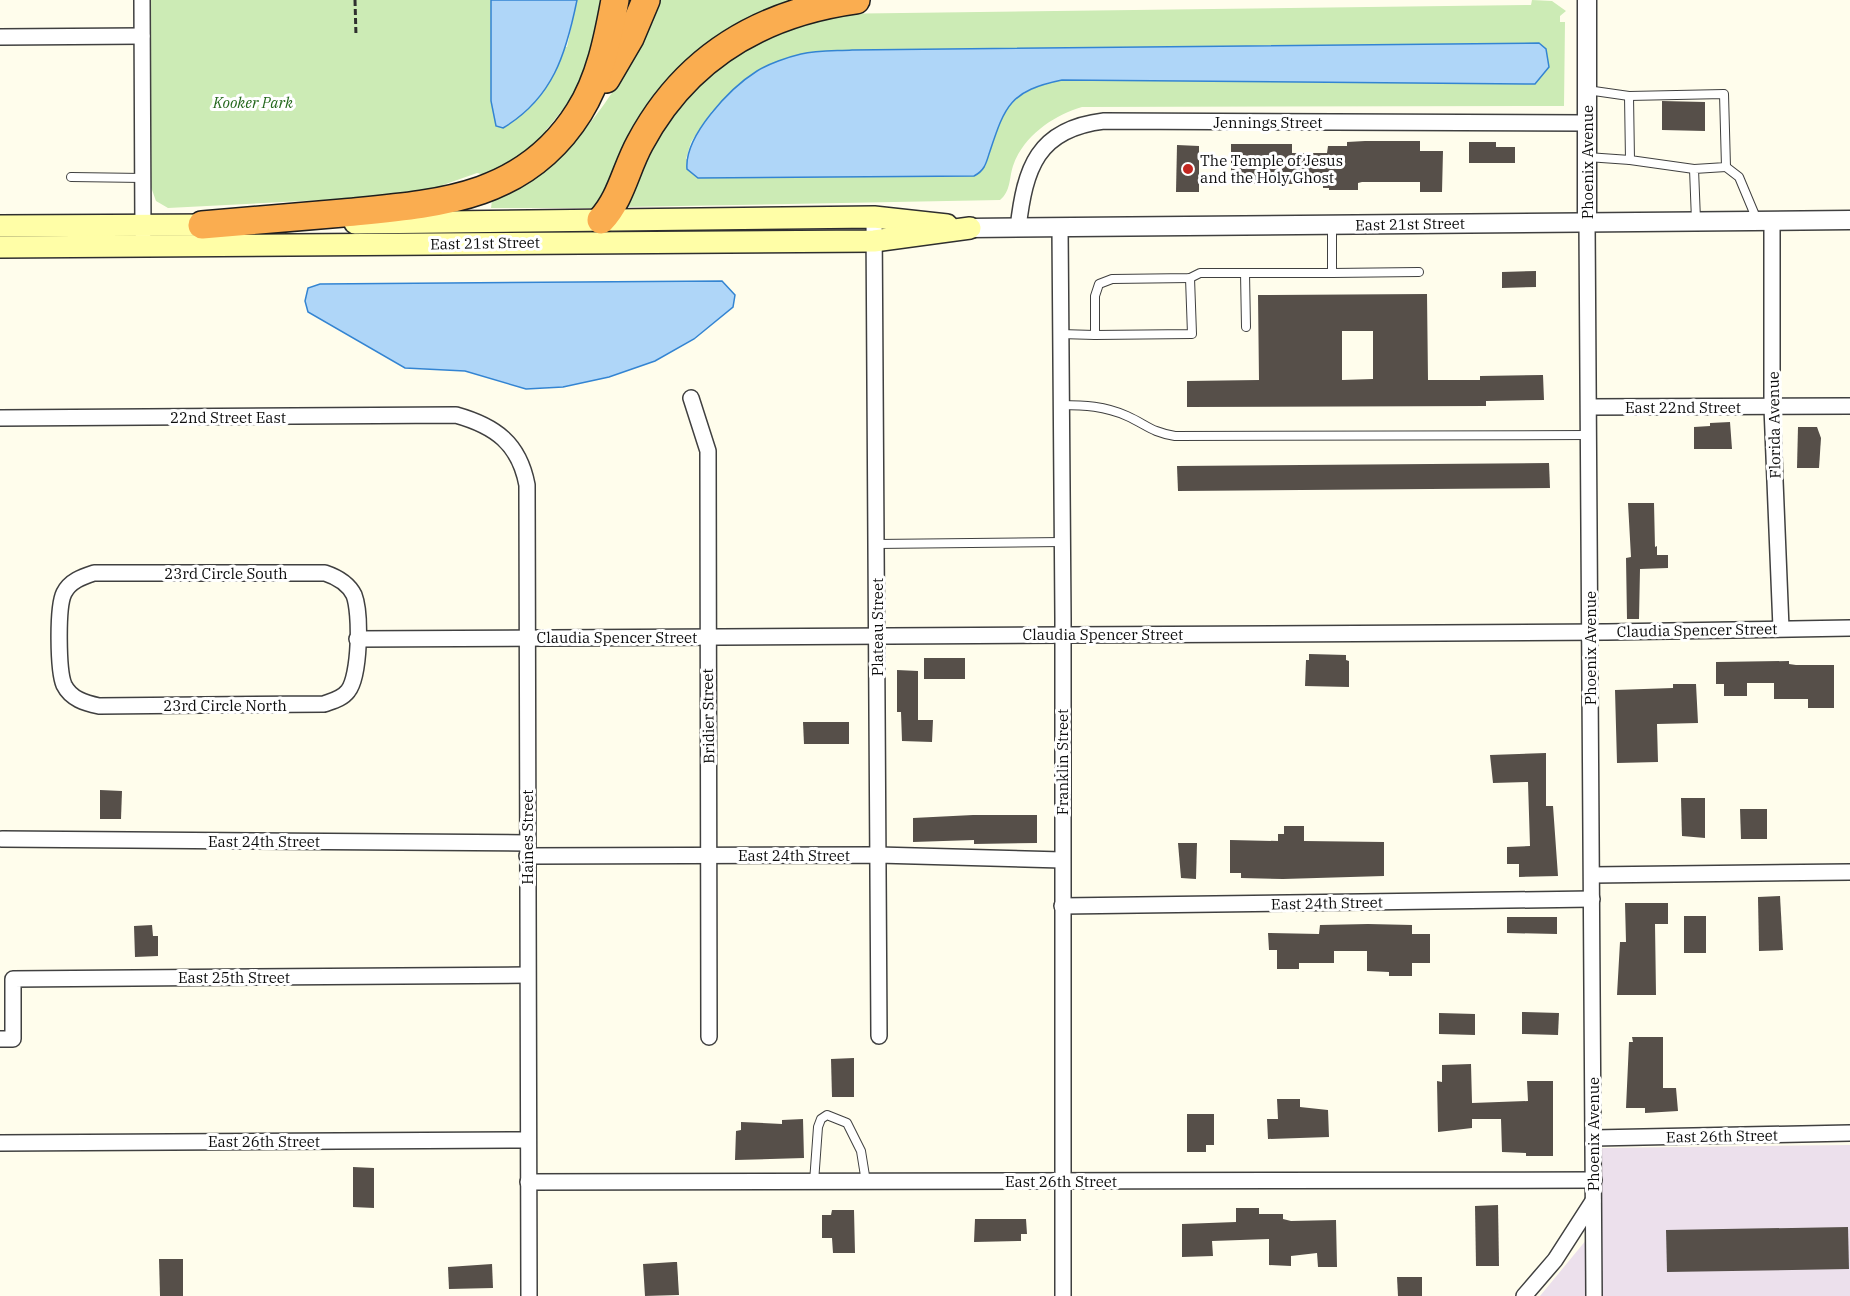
<svg xmlns="http://www.w3.org/2000/svg" width="1850" height="1296" viewBox="0 0 1850 1296" font-family="'IBM Plex Serif',serif">
	<style>
		.industrial { fill: #ece0ec }
		.green { fill: #ccebb5; fill-rule: evenodd }
		.water { fill: #afd6f8; stroke: #3384d2; stroke-width: 1.5 }
		.building { fill: #564f49; fill-rule: evenodd }
		.lines { fill: none; stroke-linecap: round; stroke-linejoin: round }
		.service-casing { stroke: #404040; stroke-width: 10 }
		.minor-casing { stroke: #404040; stroke-width: 18 }
		.tertiary-casing { stroke: #404040; stroke-width: 21 }
		.secondary-casing { stroke: #2f2f2f; stroke-width: 24 }
		.motorway-casing { stroke: #1e1e1e; stroke-width: 30 }
		.path { stroke: #2f2f2f; stroke-width: 3; stroke-dasharray: 6 3; stroke-linecap: butt }
		.service { stroke: #fff; stroke-width: 8 }
		.minor { stroke: #fff; stroke-width: 15 }
		.tertiary { stroke: #fff; stroke-width: 18 }
		.secondary { stroke: #fffea7; stroke-width: 21 }
		.motorway { stroke: #faad50; stroke-width: 27 }
		.poi-dot { fill: #c22720; stroke: #fff; stroke-width: 2 }
		.labels { text-anchor: middle; dominant-baseline: central; stroke-width: 6; stroke-linejoin: round; paint-order: stroke }
		.park-label { font-size: 15px; font-style: italic; fill: #23671b; stroke: #fff }
		.street-label { font-size: 15px; fill: #0d0d0d; stroke: #fff }
		.poi-label { font-size: 15px; fill: #0d0d0d; stroke: #fff; text-anchor: start }
	</style>
	<rect width="100%" height="100%" fill="#fffdec"/>
	<path class="industrial" d="M1850,1145V1296H1540L1601,1222L1602,1148Z"/>
	<g class="green">
		<path d="M150,0H491L492,33L567,47L577,0H608C600,50 580,92 546,130L551,135C532,149 503,181 477,173L443,185V192L418,195L168,208L156,201L151,187Z"/>
		<path d="M659,0H812L733,32L598,208H491L492,200L520,185L522,187C587,142 631,73 659,0Z"/>
		<path d="M1532,0L1552,1L1566,11L1560,16V22H1565L1564,106L1082,107C1054,115 1023,136 1013,166C1009,178 1011,191 1000,200L623,207L669,112L740,48L825,14L1531,5ZM1539,43L1535,84L1062,80C1002,93 1002,115 985,167L686,159L691,142L712,111L801,54L852,50Z"/>
	</g>
	<g class="water">
		<path d="M491,0H577C566,54 553,98 503,128L496,126L491,101Z"/>
		<path d="M1539,43L1546,49L1549,67L1535,84L1062,80C1009,91 1005,106 989,154C986,164 984,171 974,176L698,178L687,169C684,136 730,88 757,71C768,64 788,57 801,54C817,50 836,51 852,50Z"/>
		<path d="M722,281L735,295L733,307L694,339L655,361L609,377L563,387L526,389L465,371L405,368L308,312L305,301L308,288L320,284Z"/>
	</g>
	<g class="building">
		<path d="M1662,101L1705,102V131L1662,130Z"/>
		<path d="M1365,141H1420V151H1443L1442,192H1420V182H1362L1358,183V190H1329V188H1323V184H1231V144H1292V153H1327L1328,146H1347V142Z"/>
		<path d="M1469,142H1496V147H1515V163H1469Z"/>
		<path d="M1177,145L1199,146V192H1176Z"/>
		<path d="M1536,271V287L1502,288V272Z"/>
		<path d="M1427,294L1428,380H1480V376L1543,375L1544,400L1486,401V406L1187,407V381L1259,380L1258,295ZM1342,331H1373V379L1342,380Z"/>
		<path d="M1730,422L1732,449H1694V427L1710,426V423Z"/>
		<path d="M1798,427H1817L1821,438L1819,468H1797Z"/>
		<path d="M1549,463L1550,488L1178,491L1177,466Z"/>
		<path d="M1628,503H1654L1655,547L1657,546V555H1668V568L1640,569L1639,619H1627L1626,558L1631,557Z"/>
		<path d="M1309,654L1346,655V660L1349,661V687L1305,686L1306,660H1309Z"/>
		<rect x="924" y="658" width="41" height="21"/>
		<path d="M1789,661V664L1796,665H1834V708H1808V699H1774V683H1747V696H1724V684H1716V662Z"/>
		<path d="M897,670L918,671V720H933L932,742L902,741L901,712H897Z"/>
		<path d="M1673,684H1696L1698,723L1657,724L1658,762L1617,763L1615,690L1673,688Z"/>
		<path d="M803,722H849V744H804Z"/>
		<path d="M1546,753V806H1553L1558,876L1519,877V864H1507V847L1530,846L1528,782L1493,783L1490,755Z"/>
		<path d="M100,790L122,791L121,819H100Z"/>
		<path d="M1681,798H1705V838L1682,836Z"/>
		<path d="M1740,809H1767V839H1741Z"/>
		<path d="M973,815H1037V843L974,844V840L913,842V818Z"/>
		<path d="M1284,826H1304V841L1384,842V876L1283,879L1241,878V873H1230V840L1278,841V834H1284Z"/>
		<path d="M1178,843H1197L1196,879L1181,878Z"/>
		<path d="M1780,896L1783,950L1759,951L1758,897Z"/>
		<path d="M1625,903H1668V924H1655L1656,995H1617L1620,942H1626Z"/>
		<rect x="1684" y="916" width="22" height="37"/>
		<path d="M1507,917H1557V934L1507,933Z"/>
		<path d="M1368,924L1412,925V934H1430V963H1412V976H1389V972L1367,971V951H1334V963H1299V969H1277V950H1269L1268,933L1319,934L1320,925Z"/>
		<path d="M152,925L153,936H158V956L135,957L134,926Z"/>
		<path d="M1522,1012L1559,1013L1558,1035L1522,1034Z"/>
		<path d="M1439,1013L1475,1014V1035L1439,1034Z"/>
		<path d="M1632,1037H1663V1088H1676L1678,1111L1645,1113V1108H1626L1629,1042H1633Z"/>
		<path d="M854,1058V1097H832L831,1059Z"/>
		<path d="M1471,1064L1472,1103L1528,1101L1527,1081H1553V1156H1526V1153L1502,1152L1501,1119H1472V1128L1438,1132L1437,1081L1442,1082V1065Z"/>
		<path d="M1277,1099H1300V1107L1328,1110L1329,1137L1268,1139L1267,1119H1278Z"/>
		<path d="M1187,1114H1214V1145H1206V1152H1187Z"/>
		<path d="M803,1119L804,1158L735,1160L736,1131L741,1130V1122L782,1124V1120Z"/>
		<path d="M353,1167L374,1168V1208L353,1207Z"/>
		<path d="M1498,1205L1499,1266H1476L1475,1206Z"/>
		<path d="M1236,1208H1259V1214H1283V1219L1291,1221L1336,1220L1337,1267H1318L1317,1253L1291,1256V1266L1269,1265V1239L1212,1241L1213,1256L1182,1257V1224L1236,1222Z"/>
		<path d="M832,1210H854L855,1253H833L832,1238H822V1215H831Z"/>
		<path d="M975,1219H1026L1027,1234H1021V1241L974,1242Z"/>
		<path d="M1848,1227L1849,1269L1667,1272L1666,1230Z"/>
		<path d="M159,1259H183V1296H160Z"/>
		<path d="M674,1262H677L679,1295L645,1296L643,1264Z"/>
		<path d="M492,1264L493,1288L449,1289L448,1267Z"/>
		<path d="M1397,1277H1422V1296H1398Z"/>
	</g>
	<g class="lines">
		<g class="service-casing">
			<g id="service">
				<path d="M1587,90L1629,96L1724,94L1726,167L1694,169L1696,220"/>
				<path d="M1629,96L1630,160L1694,169"/>
				<path d="M1587,157L1630,160"/>
				<path d="M1726,167L1739,177L1757,220"/>
				<path d="M71,177L143,178"/>
				<path d="M1332,225V273L1419,272"/>
				<path d="M1245,273L1246,327"/>
				<path d="M1060,334L1095,335V296L1099,284L1112,279L1190,278L1200,273H1332"/>
				<path d="M1095,335L1192,334L1190,278"/>
				<path d="M1061,405C1084,405 1105,406 1127,416C1147,425 1151,432 1175,436L1589,435"/>
				<path d="M876,544L1062,542"/>
				<path d="M814,1182L818,1127L821,1119L827,1115L847,1123L861,1151L866,1182"/>
			</g>
		</g>
		<g class="minor-casing">
			<g id="minor">
				<path d="M142,0L143,234"/>
				<path d="M0,37L142,36"/>
				<path d="M874,217L879,1036"/>
				<path d="M1772,221V407L1781,628"/>
				<path d="M1587,222L1594,1296"/>
				<path d="M1060,227L1063,618V1296"/>
				<path d="M1018,228C1025,168 1037,129 1104,121L1586,123"/>
				<path d="M691,398L708,451L709,1037"/>
				<path d="M1589,407L1850,406"/>
				<path d="M0,418L456,415C495,426 519,443 527,485L529,1296"/>
				<path d="M94,573H325C337,577 348,583 354,595C361,613 360,676 348,691C342,699 332,701 324,704L99,706C85,703 71,699 64,685C58,671 57,607 64,593C70,581 82,577 94,573Z"/>
				<path d="M357,639L1607,632L1850,628"/>
				<path d="M2,839L527,843"/>
				<path d="M527,856L878,855L1062,860"/>
				<path d="M1592,875L1850,872"/>
				<path d="M1062,906L1592,899"/>
				<path d="M0,1039H13V979L527,975"/>
				<path d="M1594,1138L1850,1133"/>
				<path d="M0,1143L528,1140"/>
				<path d="M528,1182L1594,1180"/>
				<path d="M1524,1296L1555,1260L1593,1201"/>
			</g>
		</g>
		<g class="tertiary-casing">
			<g id="tertiary">
				<path d="M1587,0V222"/>
				<path d="M970,228L1850,220"/>
			</g>
		</g>
		<g class="secondary-casing">
			<g id="secondary">
				<path d="M355,223L874,217L947,225"/>
				<path d="M0,226L215,225"/>
				<path d="M0,247L874,241L970,228"/>
			</g>
		</g>
		<g class="motorway-casing">
			<g id="motorway">
				<path d="M606,79L630,38L646,0"/>
				<path d="M601,220C621,199 626,168 640,143C686,57 762,13 856,0"/>
				<path d="M202,225C249,221 296,217 343,213C436,204 524,200 579,112C600,79 608,38 615,0"/>
			</g>
		</g>
		<path class="path" d="M355,0L356,36"/>
		<use href="#service" class="service"/>
		<use href="#minor" class="minor"/>
		<use href="#tertiary" class="tertiary"/>
		<use href="#secondary" class="secondary"/>
		<use href="#motorway" class="motorway"/>
	</g>
	<circle class="poi-dot" cx="1188" cy="169" r="6"/>
	<g class="labels">
		<g class="park-label">
			<text x="253" y="102">Kooker Park</text>
		</g>
		<g class="street-label">
			<text x="1268" y="122">Jennings Street</text>
			<text transform="translate(1587 162) rotate(-90)">Phoenix Avenue</text>
			<text transform="translate(1410 224) rotate(-1)">East 21st Street</text>
			<text transform="translate(485 243) rotate(-1)">East 21st Street</text>
			<text x="1683" y="407">East 22nd Street</text>
			<text x="228" y="417">22nd Street East</text>
			<text transform="translate(1774 425) rotate(-91)">Florida Avenue</text>
			<text x="226" y="573">23rd Circle South</text>
			<text transform="translate(877 627) rotate(-90)">Plateau Street</text>
			<text transform="translate(1697 630) rotate(-1)">Claudia Spencer Street</text>
			<text x="1103" y="634">Claudia Spencer Street</text>
			<text x="617" y="637">Claudia Spencer Street</text>
			<text transform="translate(1590 648) rotate(-90)">Phoenix Avenue</text>
			<text x="225" y="705">23rd Circle North</text>
			<text transform="translate(708 716) rotate(-91)">Bridier Street</text>
			<text transform="translate(1062 762) rotate(-90)">Franklin Street</text>
			<text transform="translate(527 837) rotate(-90)">Haines Street</text>
			<text x="264" y="841">East 24th Street</text>
			<text x="794" y="855">East 24th Street</text>
			<text transform="translate(1327 903) rotate(-1)">East 24th Street</text>
			<text x="234" y="977">East 25th Street</text>
			<text transform="translate(1593 1134) rotate(-90)">Phoenix Avenue</text>
			<text transform="translate(1722 1136) rotate(-1)">East 26th Street</text>
			<text x="264" y="1141">East 26th Street</text>
			<text x="1061" y="1181">East 26th Street</text>
		</g>
		<g class="poi-label">
			<text x="1200" y="160">The Temple of Jesus<tspan x="1200" dy="17">and the Holy Ghost</tspan></text>
		</g>
	</g>
</svg>
